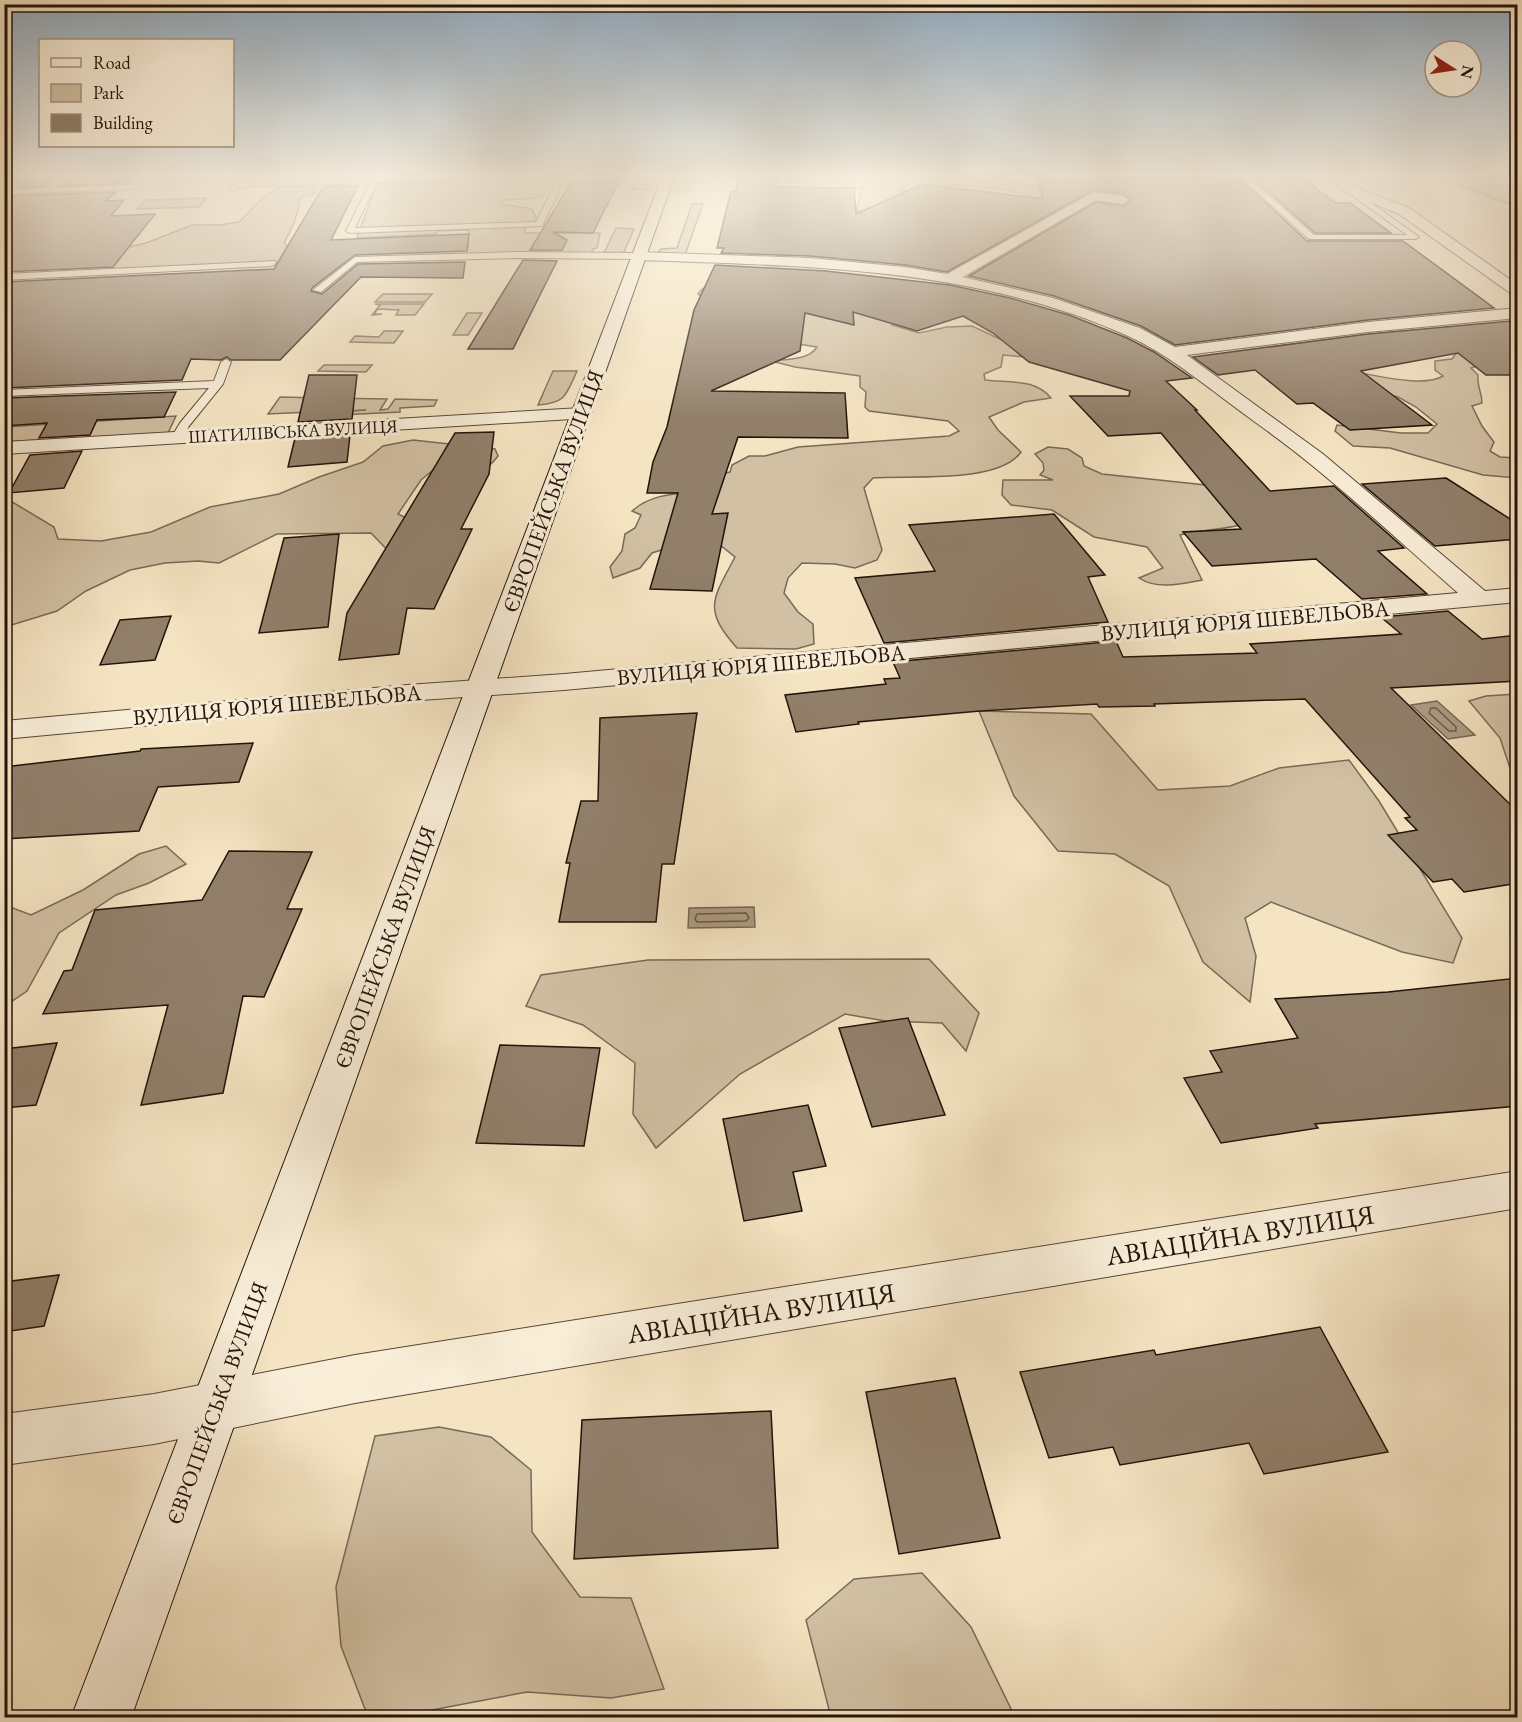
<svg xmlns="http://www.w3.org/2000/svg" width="1522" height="1722" viewBox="0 0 1522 1722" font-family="'EB Garamond',serif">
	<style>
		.green { fill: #d1c0a3; stroke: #7a6957; stroke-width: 1.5 }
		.water { fill: #ae9d84; stroke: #776554; stroke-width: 1.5 }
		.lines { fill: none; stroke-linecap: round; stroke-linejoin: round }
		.shore { stroke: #695848; stroke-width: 1.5 }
		.building { fill: #917f6a; stroke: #24120b; stroke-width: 1.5 }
		.service-casing { stroke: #584639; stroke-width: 2 }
		.minor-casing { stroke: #584639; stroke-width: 2 }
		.tertiary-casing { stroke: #584639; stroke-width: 2 }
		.secondary-casing { stroke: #24120b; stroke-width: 2 }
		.service { fill: #f8edd7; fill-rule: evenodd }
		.minor { fill: #f8edd7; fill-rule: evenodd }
		.tertiary { fill: #f8edd7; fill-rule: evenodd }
		.secondary { fill: #f8edd7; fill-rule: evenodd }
		.labels { text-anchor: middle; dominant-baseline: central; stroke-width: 6; stroke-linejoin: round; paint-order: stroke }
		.far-street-label { font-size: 18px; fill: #24120b; stroke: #f8edd7 }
		.street-label { font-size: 22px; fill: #24120b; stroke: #f8edd7 }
		.near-street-label { font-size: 27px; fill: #24120b; stroke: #f8edd7 }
	</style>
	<rect width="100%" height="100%" fill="#f5e4c2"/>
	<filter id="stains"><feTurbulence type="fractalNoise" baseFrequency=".00333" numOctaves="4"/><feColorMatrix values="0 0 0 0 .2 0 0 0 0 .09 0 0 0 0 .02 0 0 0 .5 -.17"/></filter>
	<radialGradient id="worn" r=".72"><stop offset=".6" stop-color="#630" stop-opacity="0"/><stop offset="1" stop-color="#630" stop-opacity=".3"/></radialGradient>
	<g class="green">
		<path d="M528,177L557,178L541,198L503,200L502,204L532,209L537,220L527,223L524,233H600L597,248L593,249L590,255L314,261L316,253L468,246L469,231L467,230L438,231L436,234L357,238L377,183H453L513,181Z"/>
		<path d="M572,177H655L650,190L633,189L636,181H587L584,185H565Z"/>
		<path d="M878,177H990L1082,195L1080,200L1069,202L1045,200L1002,189L918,182L907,185L901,190L932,198L870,211H856L862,187Z"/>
		<path d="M1415,177H1517V207L1450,182Z"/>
		<path d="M285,185L314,189L316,193L300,198C298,215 293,228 284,243L301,260C260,268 219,268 177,270C137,272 98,276 58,276L78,264L115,250L146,243L192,225H219L239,222L267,194Z"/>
		<path d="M206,198L199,207L137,209L146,200Z"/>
		<path d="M692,204H703L685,255L657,253L661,249L677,248Z"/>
		<path d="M616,228L634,229L624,252L603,255Z"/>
		<path d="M709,286L894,318L892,325L919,333L947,327L972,326L1002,340L1026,357L1003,355L1001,367L984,374L985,380C1008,383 1035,378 1051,398L1024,402L989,417L998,430L1021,452C999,484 910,475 873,478L864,488L882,550L877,560L855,568L835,564L802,563L788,578L784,593L798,612L813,624L814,644L796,649L737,648C702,609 713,599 735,557L720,545L683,543L652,553L640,568L613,578L610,567L622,551L625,534L635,528L641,515L632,511C651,494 674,494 698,492L706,477L730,472L732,465L749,456H765L798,447L949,436L959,431L948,421L869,411L865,407L866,392L860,387V376L795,367L771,361C786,359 808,361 817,347L779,341L698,294L702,289Z"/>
		<path d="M383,294H432L425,302H375Z"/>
		<path d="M375,304H424L415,315H396L399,310L378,309L374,314H382L372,315L380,305Z"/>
		<path d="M467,313H482L468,335H453Z"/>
		<path d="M384,331H403L394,343L350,342L355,336L379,337Z"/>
		<path d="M1457,352L1485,363L1471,368L1478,375C1477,388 1482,392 1482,403L1472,406L1482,426L1494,442L1490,451L1500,457L1517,458V478L1483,475L1390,448L1353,446L1335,431L1337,425L1401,433H1428L1437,424L1416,407L1398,397L1376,391L1354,372C1376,375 1424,388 1443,376L1435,370V361L1452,359Z"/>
		<path d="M324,365H372L366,372L318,371Z"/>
		<path d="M553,371H577C566,395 566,403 538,405Z"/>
		<path d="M280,397L321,398L311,412L268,414Z"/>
		<path d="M329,398L387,399L380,410L388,409L395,399L437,400L434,406L400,408V412L319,416L320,413L366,410L320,412Z"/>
		<path d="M176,416L168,433L5,442V427Z"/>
		<path d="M413,440L495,449L498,456C481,480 459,472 433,470L421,480L398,514L429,529L396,559L371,533L277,534L219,563L198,561L165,563L130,570L86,591L57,611L5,627V501L9,500L54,527L58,539L101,541L151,532L210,507L279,494L319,477L363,462L383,446Z"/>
		<path d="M1048,447L1068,449L1082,458L1084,466L1102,474L1225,487L1252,522C1228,530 1205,529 1180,535L1202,580C1181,584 1157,590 1139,578L1163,568L1147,547L1094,537L1052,510L1011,505L1002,495L1003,480H1053L1040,475L1044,470L1043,463L1035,454Z"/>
		<path d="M1517,694H1518L1517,781L1510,768L1500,738L1469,701L1486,696Z"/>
		<path d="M979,711L1091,714L1158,790L1230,786L1279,768L1349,760L1379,801L1462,938L1453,963L1402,952L1271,902L1245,918L1256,956L1250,1002L1203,962L1169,886L1115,854L1058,851L1014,796Z"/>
		<path d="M166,846L186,864L149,883L116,895L59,933L27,991L5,1006V905L31,915L83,890L139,854Z"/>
		<path d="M929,959L979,1013L966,1051L942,1023L885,1021L845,1014L740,1074L656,1148L633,1114L635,1063L583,1025L526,1006L541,975L648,960Z"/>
		<path d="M439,1427L491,1437L531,1470L532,1532L580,1597L631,1598L664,1689L611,1698L527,1692L395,1717H368L341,1646L336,1587L375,1436Z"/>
		<path d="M922,1573L971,1627L1015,1717H831L806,1620L854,1579Z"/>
	</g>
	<g class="water">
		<path d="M1437,701L1475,735L1448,739L1411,705Z"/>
		<path d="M754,907L755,927L688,928L689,908Z"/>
	</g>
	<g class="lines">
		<g class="shore">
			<path d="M1431,708H1436L1456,727V731H1449L1429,713Z"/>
			<path d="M746,913L749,918L746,921L697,922L695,919L697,914Z"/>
		</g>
	</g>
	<g class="building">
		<path d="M4,177H56L45,186L4,188Z"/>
		<path d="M70,177H132L126,183L62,186Z"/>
		<path d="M738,177H778L777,187L854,188L856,214L918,186L930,185L1043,199L1037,177H1238L1307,241H1403L1494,308L1368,320L1175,345L1141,326L1054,296L969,276L1096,202L1124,206L1131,201L1124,194L1093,190L947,272L905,265L810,256L721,253L724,248H717L731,191H736Z"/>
		<path d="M1252,177H1301L1336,203H1350L1391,233H1315Z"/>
		<path d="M572,181H619L593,233L553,232L567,240L562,250H530Z"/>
		<path d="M358,186L331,240L469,234L467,251L355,255L312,288L311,291L322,294L358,264L465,262L463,278L361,277L280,360H231L227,357L221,360L191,359L182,380L4,388V282L274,269L323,187Z"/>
		<path d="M116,192L106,201L124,200L111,216L155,214L113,267L4,272V196Z"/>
		<path d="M523,260L557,261L513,349H468Z"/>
		<path d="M715,265L826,271L950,285L1010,298L1069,315L1127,338L1154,352L1192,378L1166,381L1197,410H1195L1270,491L1334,486L1404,548L1378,551L1427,594L1362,599L1316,559L1212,566L1183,532L1241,529L1161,433L1108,436L1070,396H1129L1130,391L1029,362L993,333L963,316L917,331L853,312L854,325L805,313L800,351L711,391L845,393L848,438L738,437L712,514L728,513L712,591L650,589L678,493H647L653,462L667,427L694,310Z"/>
		<path d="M1511,321L1518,326V375H1486L1458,353L1361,371L1432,425L1350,430L1313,403L1297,404L1255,370L1218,375L1193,357L1368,334Z"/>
		<path d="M309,375H357L352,419L298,422Z"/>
		<path d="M176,392L164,417L97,420L90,435L39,438L47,423L4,426V398Z"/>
		<path d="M494,432L489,474L461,529H472L434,609L407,608L399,654L339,660L347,613L455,433Z"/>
		<path d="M350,435L347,462L288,467L295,438Z"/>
		<path d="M82,451L64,488L9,493L30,455Z"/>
		<path d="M1446,478L1518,524V539L1435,546L1362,484Z"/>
		<path d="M1054,514L1105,575L1088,577L1108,622L884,643L855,578L935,571L909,525Z"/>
		<path d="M339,534L328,627L259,633L284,538Z"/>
		<path d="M1448,611L1482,639L1518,635V681L1391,688L1518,812V883L1464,892L1452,879L1433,882L1388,835L1417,830L1405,818L1410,817L1305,699L1154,704L1155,706L1099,707L1097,704L980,711L858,722L859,724L796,732L785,695L886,684L884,679L900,678L893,662L1116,641L1123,657L1257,653L1250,644L1401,634L1381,617Z"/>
		<path d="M171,616L155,660L100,665L120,620Z"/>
		<path d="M697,713L674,864H662L656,922H559L570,863H566L581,801H598L600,718Z"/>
		<path d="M253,743L239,782L158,787L139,831L4,839V767L140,751L141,749Z"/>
		<path d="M229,851L312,852L287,909H302L264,997L243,996L223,1093L141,1105L168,1005L43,1014L64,971L72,970L95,910L202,900Z"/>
		<path d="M1518,978V1106L1315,1124L1318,1128L1221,1143L1184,1078L1222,1072L1210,1051L1298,1038L1275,999L1388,992Z"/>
		<path d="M908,1018L945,1115L872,1127L839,1028Z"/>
		<path d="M57,1043L36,1105L4,1108V1049Z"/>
		<path d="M500,1045L600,1048L584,1146L476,1143Z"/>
		<path d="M808,1105L826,1166L793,1172L802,1211L744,1221L723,1119Z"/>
		<path d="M59,1275L44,1326L4,1332V1282Z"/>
		<path d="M1320,1327L1388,1452L1264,1474L1249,1443L1120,1465L1113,1447L1049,1458L1020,1372L1154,1350L1156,1355Z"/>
		<path d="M955,1378L1000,1538L899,1554L866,1392Z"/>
		<path d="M771,1411L778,1548L574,1559L582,1420Z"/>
	</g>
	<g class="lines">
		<g class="service-casing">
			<g id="service">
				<path d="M60,177H68L56,188L132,185L141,177H148L134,189L4,194V190L46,188Z"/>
				<path d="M400,177H476L377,182L355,228L536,222L559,177H566L542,226L350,233L346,231L370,183L237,187L233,190L229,188L235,183Z"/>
				<path d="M855,177H862V187H856Z"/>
				<path d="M1240,177H1248L1314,235H1407L1346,191L1349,187L1419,237L1415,239H1309Z"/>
				<path d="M515,252L640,253L644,256L640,259L515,258L357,262L321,292L313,290L355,257Z"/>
				<path d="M275,261L276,263L272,266L4,280V274Z"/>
				<path d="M226,359L231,362L223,384L189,426L181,440L177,442L171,438L180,423L209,388L4,396V390L214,381L221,362Z"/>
			</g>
		</g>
		<g class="minor-casing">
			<g id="minor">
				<path d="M1326,177H1340L1353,186L1409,208L1518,285V296L1513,295L1399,214L1345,192Z"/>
				<path d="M1094,192L1123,196L1129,200L1123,204L1096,200L963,277L1053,298L1140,328L1175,347L1368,322L1518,308V318L1368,332L1187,355L1323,454L1485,591L1518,588V602L564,690L407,701L4,739V721L407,685L564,674L1458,593C1409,550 1360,504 1309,463C1284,442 1257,424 1232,405C1198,380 1166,353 1128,336C976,267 804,266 640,260L633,256L640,252L810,258L905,267L947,274Z"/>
				<path d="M1518,1171V1208L355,1403L154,1444L4,1465V1414L154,1394L355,1355Z"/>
			</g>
		</g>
		<g class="tertiary-casing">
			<path id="tertiary" d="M581,408L588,410L591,414L588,418L4,454V442Z"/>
		</g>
		<g class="secondary-casing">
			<path id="secondary" d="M662,177H674L131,1718H71Z"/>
		</g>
		<use href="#service" class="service"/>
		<use href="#minor" class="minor"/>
		<use href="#tertiary" class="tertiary"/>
		<use href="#secondary" class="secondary"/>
	</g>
	<linearGradient id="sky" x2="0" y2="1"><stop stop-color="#91abc0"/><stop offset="0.42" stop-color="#faf3e4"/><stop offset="1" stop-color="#faf3e4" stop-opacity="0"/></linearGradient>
	<rect width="1522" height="418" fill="url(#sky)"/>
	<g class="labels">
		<g class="far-street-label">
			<text transform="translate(293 431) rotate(-3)">ШАТИЛІВСЬКА ВУЛИЦЯ</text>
		</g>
		<g class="street-label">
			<text transform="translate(553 491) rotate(-70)">ЄВРОПЕЙСЬКА ВУЛИЦЯ</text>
			<text transform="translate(1245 621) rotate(-5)">ВУЛИЦЯ ЮРІЯ ШЕВЕЛЬОВА</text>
			<text transform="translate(761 665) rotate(-5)">ВУЛИЦЯ ЮРІЯ ШЕВЕЛЬОВА</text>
			<text transform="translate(277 705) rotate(-5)">ВУЛИЦЯ ЮРІЯ ШЕВЕЛЬОВА</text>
			<text transform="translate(385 947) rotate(-70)">ЄВРОПЕЙСЬКА ВУЛИЦЯ</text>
			<text transform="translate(217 1403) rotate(-70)">ЄВРОПЕЙСЬКА ВУЛИЦЯ</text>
		</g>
		<g class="near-street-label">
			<text transform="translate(1240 1235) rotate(-9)">АВІАЦІЙНА ВУЛИЦЯ</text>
			<text transform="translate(761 1313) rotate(-9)">АВІАЦІЙНА ВУЛИЦЯ</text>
		</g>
	</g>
	<rect width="1522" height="1722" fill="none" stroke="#f5e4c2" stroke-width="24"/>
	<rect x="6" y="6" width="1510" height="1710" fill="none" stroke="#24120b" stroke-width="3"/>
	<rect x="12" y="12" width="1498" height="1698" fill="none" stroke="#24120b" stroke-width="1.5"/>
	<rect x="39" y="39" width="195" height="108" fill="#f8edd7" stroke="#a39585" stroke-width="1.5"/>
	<rect x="51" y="58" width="30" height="9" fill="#f8edd7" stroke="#a39585" stroke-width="1.5"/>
	<text x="93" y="69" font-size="18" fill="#24120b">Road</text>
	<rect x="51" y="84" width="30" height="18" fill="#d1c0a3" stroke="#a39585" stroke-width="1.5"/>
	<text x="93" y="99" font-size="18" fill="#24120b">Park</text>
	<rect x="51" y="114" width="30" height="18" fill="#917f6a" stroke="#a39585" stroke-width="1.5"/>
	<text x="93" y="129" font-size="18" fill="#24120b">Building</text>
	<g transform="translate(1453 69) rotate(102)"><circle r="28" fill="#f8edd7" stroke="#a39585" stroke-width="1.5"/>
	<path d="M0-4.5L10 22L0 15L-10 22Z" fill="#8f2418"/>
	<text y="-9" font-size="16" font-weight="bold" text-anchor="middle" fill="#24120b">N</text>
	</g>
	<rect width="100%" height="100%" filter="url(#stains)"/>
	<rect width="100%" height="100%" fill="url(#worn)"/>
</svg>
